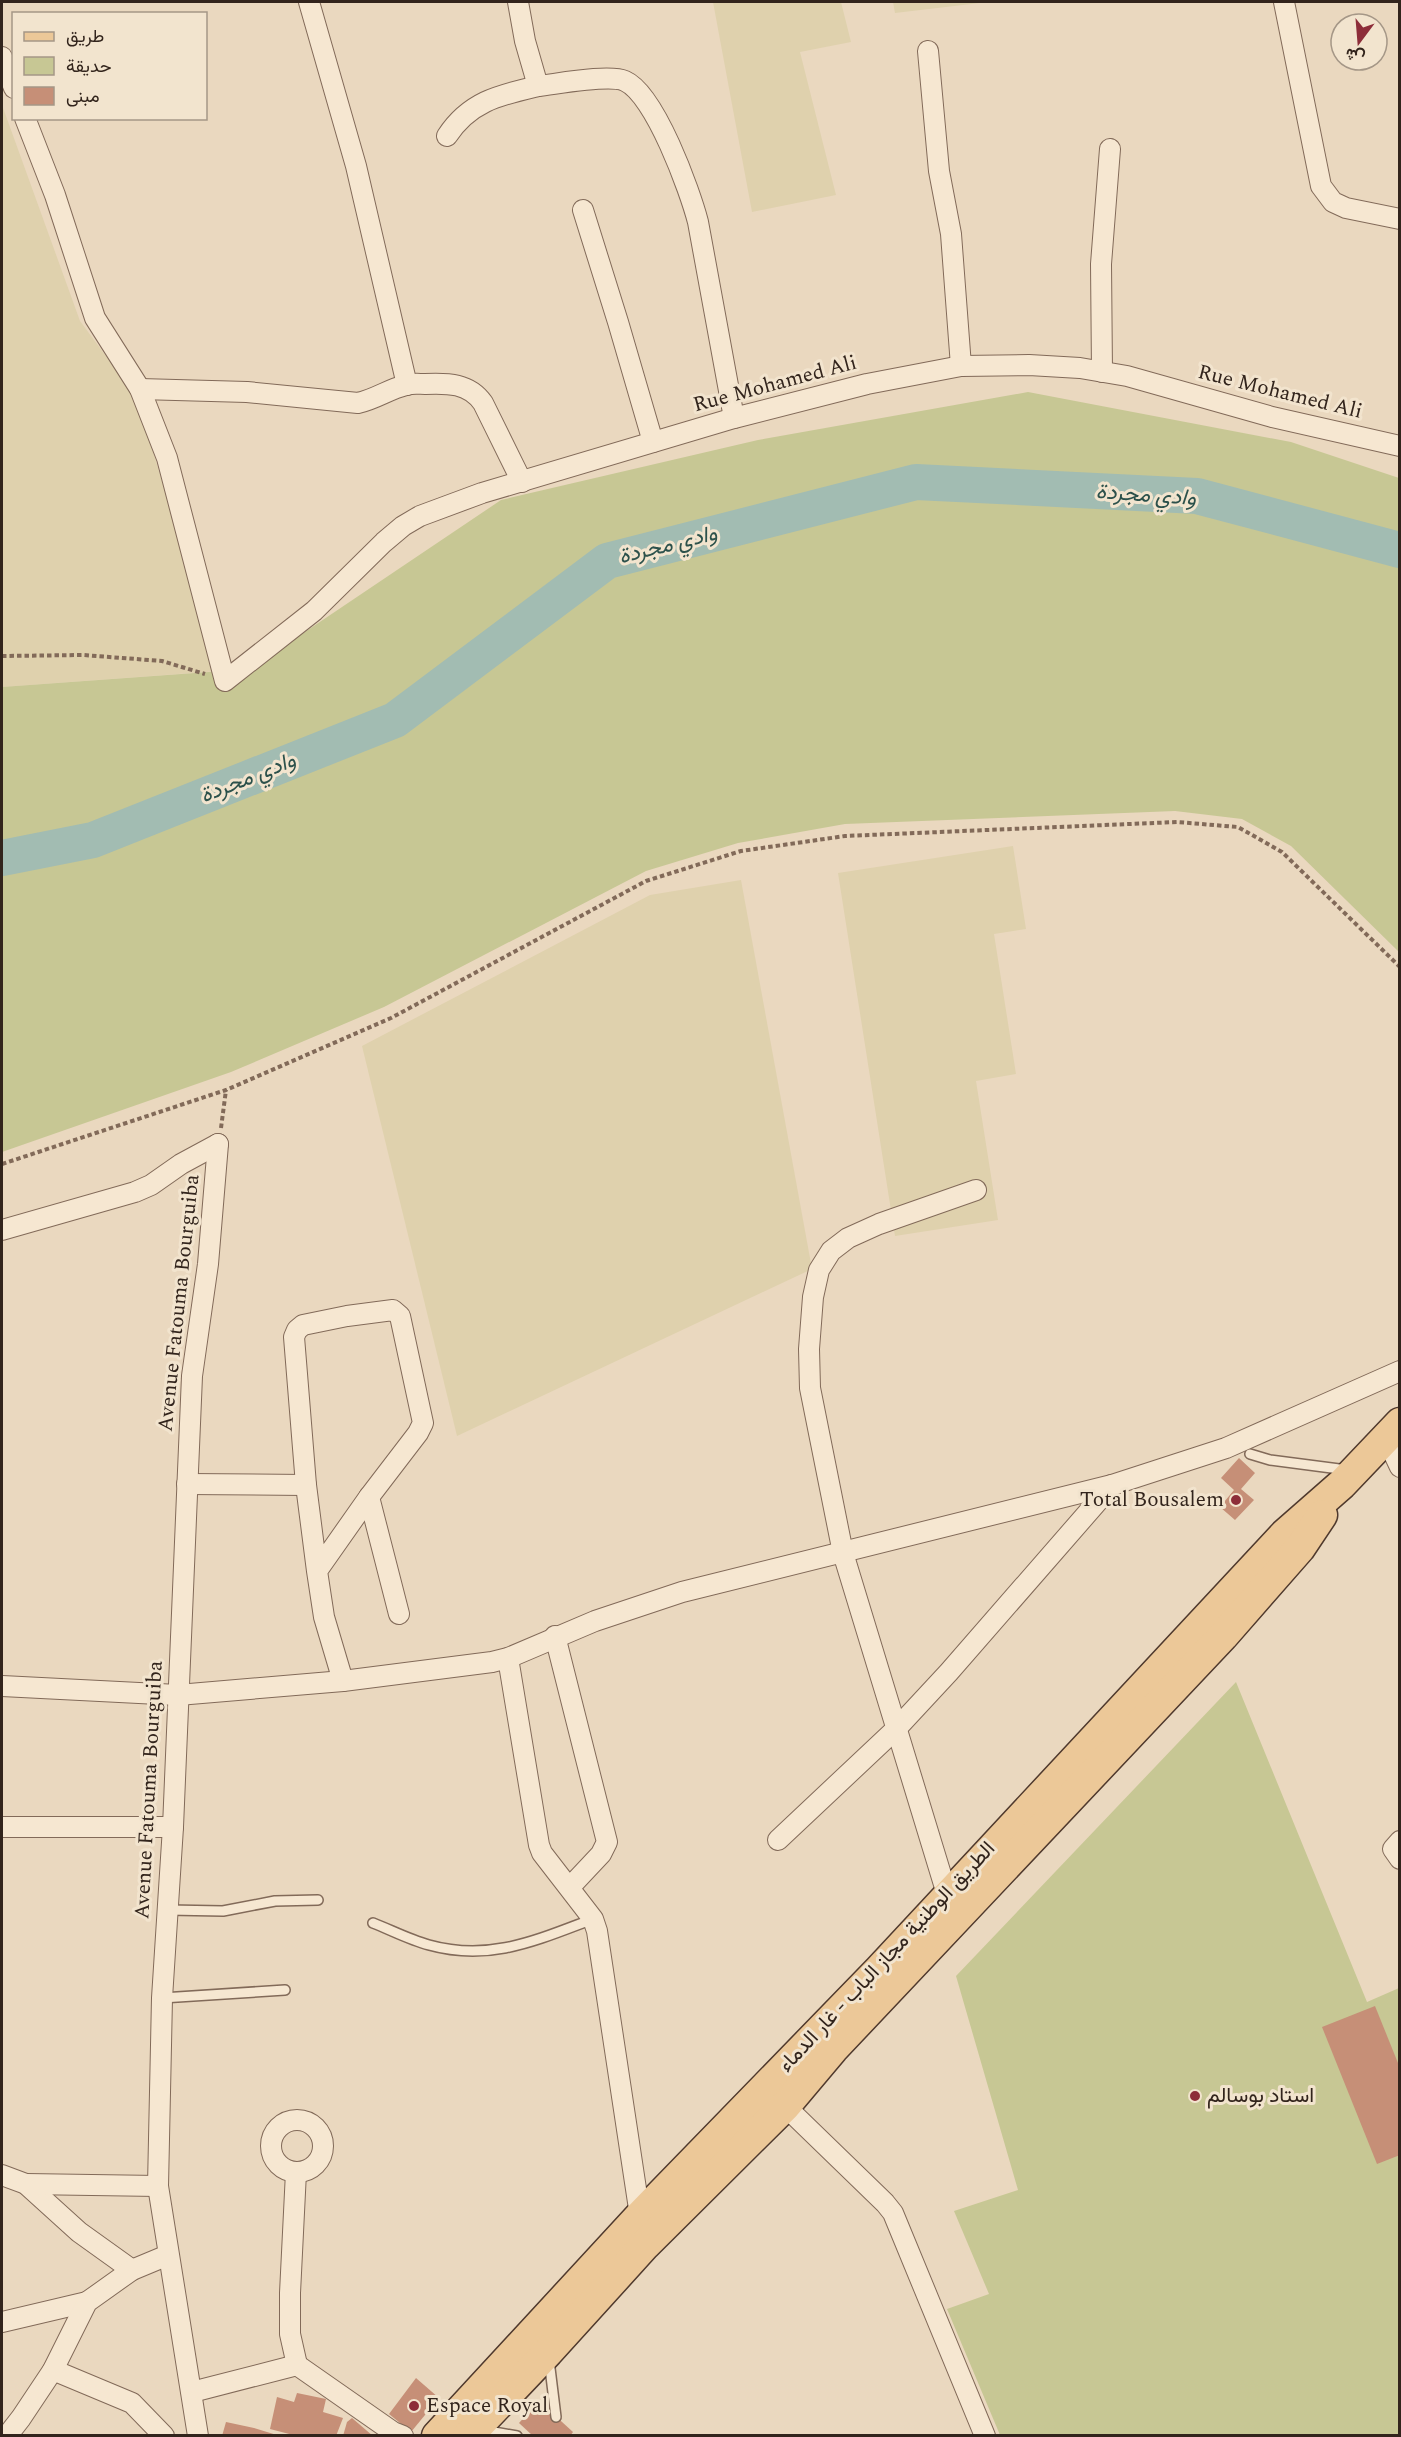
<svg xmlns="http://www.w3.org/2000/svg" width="1401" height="2437" viewBox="0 0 1401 2437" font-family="Spectral,Vazirmatn,serif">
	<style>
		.farmland { fill: #dfd1ad }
		.green { fill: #c7c794 }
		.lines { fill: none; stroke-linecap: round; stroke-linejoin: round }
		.river { stroke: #a2bcb2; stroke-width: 36 }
		.building { fill: #c68f77 }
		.service-casing { stroke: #826a59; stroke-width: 12 }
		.minor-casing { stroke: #826a59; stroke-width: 22 }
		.primary-casing { stroke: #4f392d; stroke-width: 33 }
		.path { stroke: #826a59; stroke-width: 4; stroke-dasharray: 4.5 3; stroke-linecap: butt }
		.service { stroke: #f6e7d1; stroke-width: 9 }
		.minor { stroke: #f6e7d1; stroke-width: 20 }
		.primary { stroke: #ecc898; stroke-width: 30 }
		.poi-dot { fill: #8d2d39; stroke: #f2e4ce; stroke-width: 2 }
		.labels { text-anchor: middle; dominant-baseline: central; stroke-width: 6; stroke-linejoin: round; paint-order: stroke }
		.street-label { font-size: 21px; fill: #32241c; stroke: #f2e4ce }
		.poi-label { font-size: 21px; fill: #32241c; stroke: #f2e4ce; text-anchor: start }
		.water-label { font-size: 22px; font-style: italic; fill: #2c514b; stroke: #f2e4ce }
	</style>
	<rect width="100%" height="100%" fill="#ead8bf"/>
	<g class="farmland">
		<path d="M713,2H841L851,42L800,52L836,195L752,212Z"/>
		<path d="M893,2H980V3L895,13Z"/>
		<path d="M2,105L80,321L137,398L219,671L2,687Z"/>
		<path d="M1013,846L1026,929L994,934L1016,1074L976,1081L998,1220L895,1236L838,873Z"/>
		<path d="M741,880L812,1269L457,1436L362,1046L650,895Z"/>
	</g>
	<g class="green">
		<path d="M1028,392L1291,442L1399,478V952L1291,846L1242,819L1175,811L845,824L738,843L646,871L384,1007L231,1072L2,1152V687L250,669L501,500L758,440Z"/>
		<path d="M1236,1682L1367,2002L1399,1988V2435H1000L947,2309L989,2294L954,2211L1018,2190L956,1976Z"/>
	</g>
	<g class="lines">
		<path class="river" d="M2,858L93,840L395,720L607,561L916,482L1197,496L1400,550"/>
	</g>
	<g class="building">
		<path d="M1239,1458L1255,1473L1241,1489L1254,1500L1235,1520L1220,1507L1234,1490L1221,1478Z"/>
		<path d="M1375,2006L1400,2068V2155L1377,2164L1322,2027Z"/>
		<path d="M416,2378L439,2398L411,2432L389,2414Z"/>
		<path d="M297,2393L326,2399L323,2412L343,2418L336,2436H297L270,2429L277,2397L294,2402Z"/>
		<path d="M539,2401L573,2432L570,2436H533L519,2423Z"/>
		<path d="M352,2418L373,2436H343L347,2422Z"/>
		<path d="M226,2422L254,2428L280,2436H222Z"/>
	</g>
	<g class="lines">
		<g class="service-casing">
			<g id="service">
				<path d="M1250,1454L1270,1460L1347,1470"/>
				<path d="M168,1910L223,1911L275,1901L318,1900"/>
				<path d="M373,1923C391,1930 410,1940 429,1945C490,1962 537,1940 593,1919"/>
				<path d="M162,1998L285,1990"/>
				<path d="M549,2360L556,2417"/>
				<path d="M483,2430L517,2436"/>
			</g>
		</g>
		<g class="minor-casing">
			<g id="minor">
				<path d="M309,2L356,166L407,385"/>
				<path d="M518,2L525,41L538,86C557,84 609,74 625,81C655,94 690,191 698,222L734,418"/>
				<path d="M1284,2L1321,186L1333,202L1346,208L1400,219"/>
				<path d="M928,51L939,171L951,234L961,366"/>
				<path d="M2,57L14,88"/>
				<path d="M25,118L55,195L95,318L140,389L167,458L225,681L314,611L384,542L403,526L420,516L482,493L734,418L867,384L961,366L1029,365L1080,368L1127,376L1272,417L1400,446"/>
				<path d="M447,136C470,101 500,95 538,86"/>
				<path d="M583,210L618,322L653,442"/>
				<path d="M1102,372L1101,264L1110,149"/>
				<path d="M140,389L247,392L358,403C376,399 389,389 406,385C412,383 419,384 425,384C448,383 469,383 483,403L522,482"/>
				<path d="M2,1230L135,1192L151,1185L181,1164L218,1144"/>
				<path d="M1386,1437L1400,1467"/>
				<path d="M187,1484L306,1485"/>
				<path d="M369,1497L399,1614"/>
				<path d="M317,1571L369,1497L418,1433L423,1423L400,1316L393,1310L347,1316L303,1325L297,1330L294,1337L306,1485L317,1571L324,1617L343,1681"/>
				<path d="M555,1636L607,1842L601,1854L570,1887"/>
				<path d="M508,1658L539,1845L542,1853L593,1919L597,1931L641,2222"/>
				<path d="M2,1686L178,1695L343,1681L492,1662L508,1658L595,1621L682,1592L1112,1485L1226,1448L1400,1371"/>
				<path d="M2,1827H173"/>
				<path d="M778,1840L897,1728L949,1672L1112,1485"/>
				<path d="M1400,1841L1393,1849L1400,1859"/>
				<path d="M950,1904L843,1553L810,1388L809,1349L813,1297L819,1270L831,1251L848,1238L879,1224L976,1190"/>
				<path d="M785,2106L885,2203L893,2213L985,2436"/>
				<circle cx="297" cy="2146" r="26"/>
				<path d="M296,2172L290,2293V2334L297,2365"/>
				<path d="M2,2175L26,2184L79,2232L132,2270"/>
				<path d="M26,2184L158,2186"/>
				<path d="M2,2322L87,2302"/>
				<path d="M53,2370L132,2403L164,2436"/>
				<path d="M192,2392L297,2365L393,2432L403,2436"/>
				<path d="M7,2436L21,2418L53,2370L87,2302L132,2270L168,2255"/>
				<path d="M198,2436L158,2186L162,1998L173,1827L192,1376L208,1264L218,1144"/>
			</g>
		</g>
		<g class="primary-casing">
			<g id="primary">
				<path d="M437,2436L640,2216L879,1970L1285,1534L1342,1484L1400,1423"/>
				<path d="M468,2436L548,2352L645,2245L785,2106L833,2049L1223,1636L1300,1548L1322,1515"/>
			</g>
		</g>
		<g class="path">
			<path d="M2,656L83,655L162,661L205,674"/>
			<path d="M221,1128L226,1090"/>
			<path d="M2,1164L226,1090L391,1018L646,881L741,851L845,836L1177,822L1238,827L1282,852L1400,967"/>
		</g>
		<use href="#service" class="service"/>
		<use href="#minor" class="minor"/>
		<use href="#primary" class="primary"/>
	</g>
	<g class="poi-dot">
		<circle cx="1236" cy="1500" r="6"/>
		<circle cx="1195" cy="2096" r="6"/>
		<circle cx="414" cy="2406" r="6"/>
	</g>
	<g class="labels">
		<g class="street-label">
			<text transform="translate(775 384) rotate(-15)">Rue Mohamed Ali</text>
			<text transform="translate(1280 392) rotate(14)">Rue Mohamed Ali</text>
			<text transform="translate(179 1303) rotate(-84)">Avenue Fatouma Bourguiba</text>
			<text transform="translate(149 1790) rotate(-87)">Avenue Fatouma Bourguiba</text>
			<text transform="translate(887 1957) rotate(-47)">الطريق الوطنية مجاز الباب - غار الدماء</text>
		</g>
		<g class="poi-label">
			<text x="1224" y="1500" text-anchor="end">Total Bousalem</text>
			<text x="1207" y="2096">استاد بوسالم</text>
			<text x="426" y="2406">Espace Royal</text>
		</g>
		<g class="water-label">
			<text transform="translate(1146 495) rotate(4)">وادي مجردة</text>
			<text transform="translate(668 545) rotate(-14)">وادي مجردة</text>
			<text transform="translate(248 778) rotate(-22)">وادي مجردة</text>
		</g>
	</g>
	<rect width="1401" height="2437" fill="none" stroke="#32241c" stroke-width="6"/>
	<rect x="12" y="12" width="195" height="108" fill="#f2e4ce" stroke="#a59787" stroke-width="1.5"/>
	<rect x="24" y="32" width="30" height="9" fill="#ecc898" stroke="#a59787" stroke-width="1.5"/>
	<text x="66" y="42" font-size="18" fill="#32241c">طريق</text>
	<rect x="24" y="57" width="30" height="18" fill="#c7c794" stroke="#a59787" stroke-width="1.5"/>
	<text x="66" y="72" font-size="18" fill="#32241c">حديقة</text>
	<rect x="24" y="87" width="30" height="18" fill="#c68f77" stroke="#a59787" stroke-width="1.5"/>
	<text x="66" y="102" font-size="18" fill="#32241c">مبنى</text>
	<g transform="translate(1359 42) rotate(196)"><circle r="28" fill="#f2e4ce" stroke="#a59787" stroke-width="1.5"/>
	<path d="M0-4.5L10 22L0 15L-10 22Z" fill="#8d2d39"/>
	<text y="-9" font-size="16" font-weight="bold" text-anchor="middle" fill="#32241c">ش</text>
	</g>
</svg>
